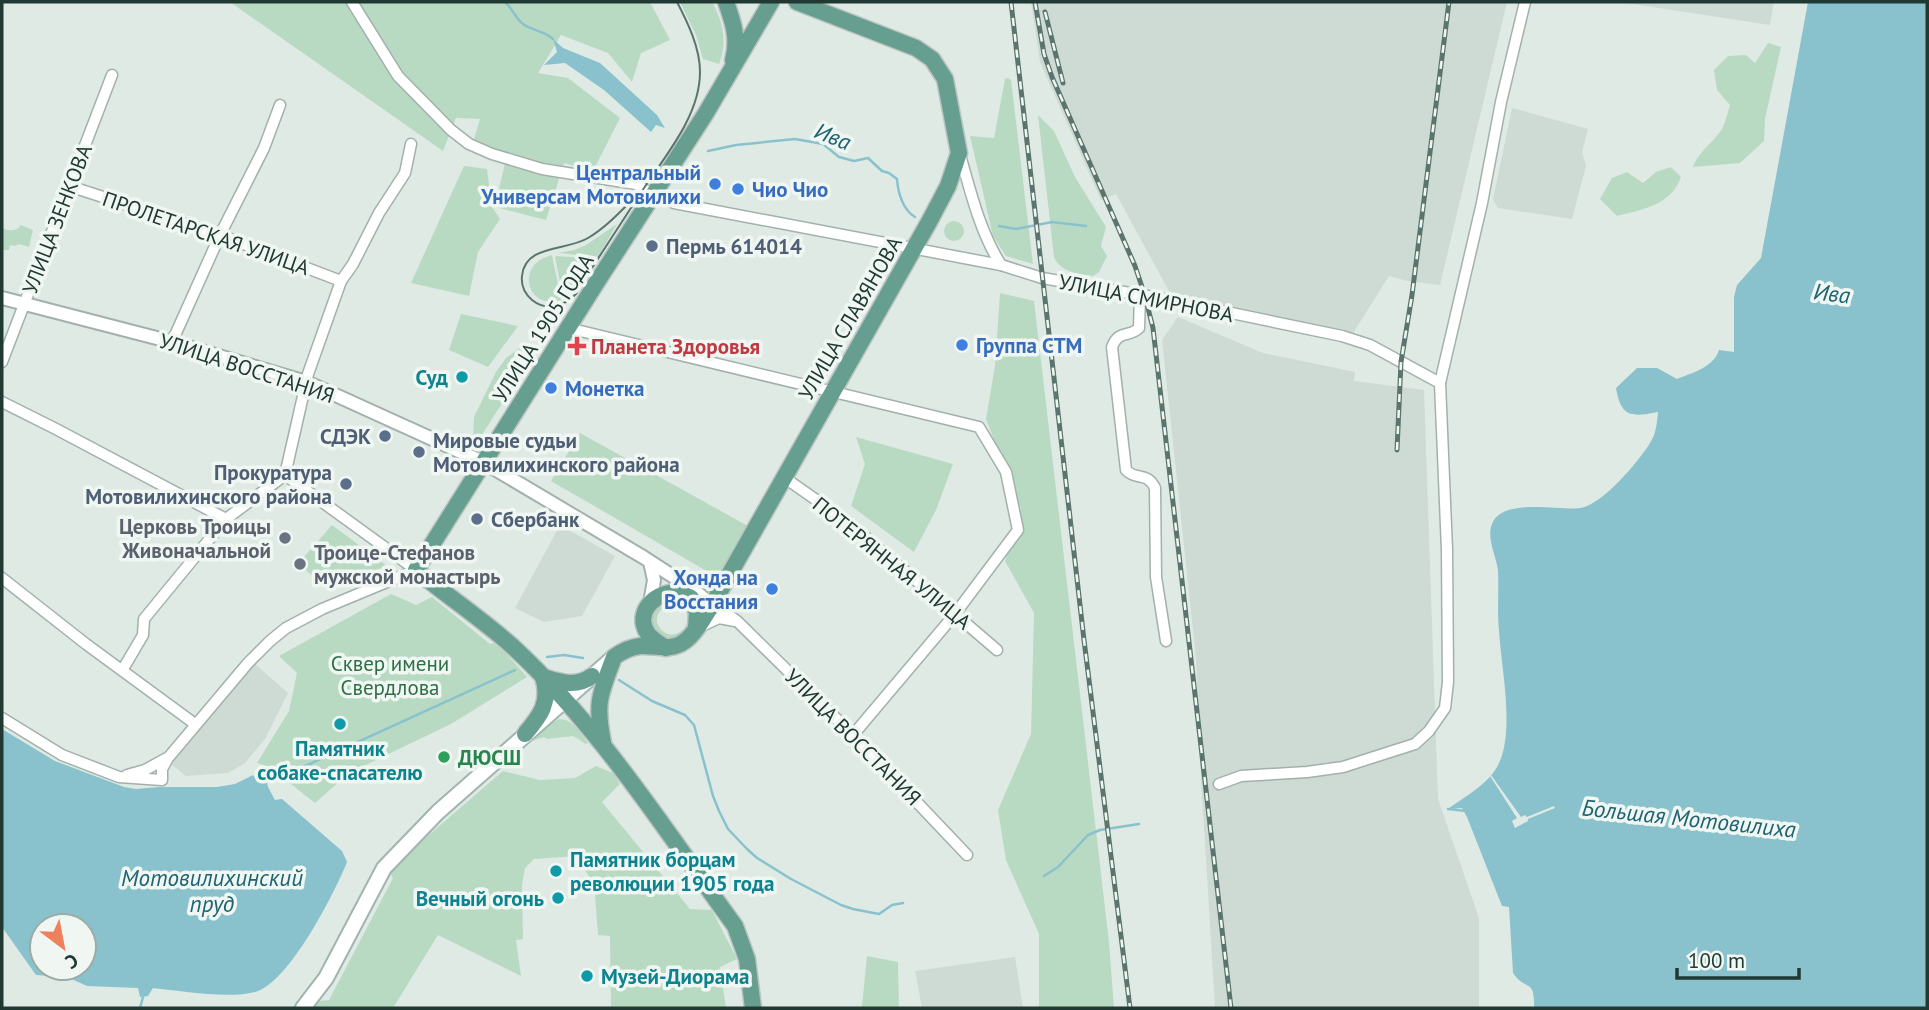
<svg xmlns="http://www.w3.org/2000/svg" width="1929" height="1010" viewBox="0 0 1929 1010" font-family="'PT Sans',sans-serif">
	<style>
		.built { fill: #cedad4 }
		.green { fill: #b9dac2; fill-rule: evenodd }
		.water { fill: #89c2cd; fill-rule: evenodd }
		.pier { fill: #dfeae5 }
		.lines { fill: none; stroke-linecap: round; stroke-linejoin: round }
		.stream { stroke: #89c2cd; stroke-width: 2.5 }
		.minor-casing { stroke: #a2b1ac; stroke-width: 13 }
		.tertiary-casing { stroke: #a2b1ac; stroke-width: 16 }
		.secondary-casing { stroke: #9fb5ad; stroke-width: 18 }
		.primary-casing { stroke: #bcc4c2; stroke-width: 19 }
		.minor { stroke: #fff; stroke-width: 10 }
		.tertiary { stroke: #fff; stroke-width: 12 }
		.secondary { stroke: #fff; stroke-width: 14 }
		.primary { stroke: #669e90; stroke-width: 16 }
		.tram { stroke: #5b756e; stroke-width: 2 }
		.rail-casing { stroke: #5b756e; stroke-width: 5 }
		.rail { stroke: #f0f7f3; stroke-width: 2.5; stroke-dasharray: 8; stroke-linecap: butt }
		.shop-dot { fill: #3f7fe0; stroke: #f0f7f3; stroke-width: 2.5 }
		.service-dot { fill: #5c6f8a; stroke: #f0f7f3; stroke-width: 2.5 }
		.health-dot { fill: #e0444e; stroke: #f0f7f3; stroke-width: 2.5 }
		.culture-dot { fill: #0f9aa8; stroke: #f0f7f3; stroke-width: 2.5 }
		.worship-dot { fill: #6b7280; stroke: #f0f7f3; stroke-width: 2.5 }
		.leisure-dot { fill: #2e9e5b; stroke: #f0f7f3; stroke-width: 2.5 }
		.labels { text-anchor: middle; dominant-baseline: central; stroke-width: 7; stroke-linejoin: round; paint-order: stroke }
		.shop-label { font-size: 21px; font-weight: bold; fill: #366cbe; stroke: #f0f7f3; text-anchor: start }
		.street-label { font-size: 21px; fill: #213933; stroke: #f0f7f3 }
		.service-label { font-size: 21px; font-weight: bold; fill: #4e5e75; stroke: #f0f7f3; text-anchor: start }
		.health-label { font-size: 21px; font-weight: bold; fill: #be3a42; stroke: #f0f7f3; text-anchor: start }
		.culture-label { font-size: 21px; font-weight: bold; fill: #0d838f; stroke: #f0f7f3; text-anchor: end }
		.worship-label { font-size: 21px; font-weight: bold; fill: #5b616d; stroke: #f0f7f3; text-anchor: end }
		.park-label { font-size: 21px; fill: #2d6e47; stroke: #f0f7f3 }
		.leisure-label { font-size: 21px; font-weight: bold; fill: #27864d; stroke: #f0f7f3; text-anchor: start }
		.water-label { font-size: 23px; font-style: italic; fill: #1e6372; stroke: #f0f7f3 }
	</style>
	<rect width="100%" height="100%" fill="#dfeae5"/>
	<g class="built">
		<path d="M1031,2H1507L1440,285L1407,281L1389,276L1353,333L1170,293L1116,194L1101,200L1040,62Z"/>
		<path d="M1620,2H1774L1770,25Z"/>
		<path d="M1512,108L1588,129L1582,152L1586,166L1572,219L1498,208L1496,205L1493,199Z"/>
		<path d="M1178,317L1263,353L1355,372L1354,381L1424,390L1438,799L1479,918V1008H1215L1201,778L1196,658L1162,340Z"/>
		<path d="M560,525L615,556L582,616L544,622L515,608Z"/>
		<path d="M253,662L288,693L265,739L245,763L228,773L186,776L171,764Z"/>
		<path d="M1015,957L1023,1008H922L915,971Z"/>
	</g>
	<g class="green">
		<path d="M230,2H650L670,40L641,53L632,82L608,53L561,35L538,73L568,78L620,118L593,171L564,163L546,220L495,207L507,154L473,143L480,119L456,118L443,151Z"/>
		<path d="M680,2H712C723,21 728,44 719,64L703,59L696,35Z"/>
		<path d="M1768,43L1781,47L1765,119L1764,141L1740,163L1693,167C1700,149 1714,143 1723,127C1726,120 1728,112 1730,105L1717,90L1714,70L1728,56L1746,55L1755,63Z"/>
		<path d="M1008,78L1011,80L1033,264L1006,256L993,236L970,136L994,138L1005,79Z"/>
		<path d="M1038,115L1054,131L1075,177L1106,227L1101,246L1107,256L1099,272L1093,276C1077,273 1061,273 1054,257Z"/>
		<path d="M464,166L487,169L492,207L500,219L478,252L469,296L411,283Z"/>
		<path d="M1671,167L1681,177C1671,205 1644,209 1617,216L1600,199L1612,178L1627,172L1643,183L1656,172Z"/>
		<circle cx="954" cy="231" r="10"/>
		<path d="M617,224L598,257L558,253L574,250L586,245Z"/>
		<path d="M21,225L33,230L29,247L19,244L15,246L10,245L9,250H2V228C9,231 16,232 21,225Z"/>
		<path d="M552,255L561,300C528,311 513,265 552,255Z"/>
		<path d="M557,256L596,259L587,274L563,296L555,257Z"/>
		<path d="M1000,293L1034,301L1109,942L1114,1008H1039V934L1006,860L998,810L1031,734L1034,613L1005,561L1021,509L986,419L995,366Z"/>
		<path d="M461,314L518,326L488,367L449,350Z"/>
		<path d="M521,347L536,351L476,444L473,440L474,417L496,372L506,358Z"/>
		<path d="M580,433L748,526L717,577L551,481Z"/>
		<path d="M856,437L953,464L936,510L914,552L851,506L865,464Z"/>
		<path d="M332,525L387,566L328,588L298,564Z"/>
		<path d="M391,594L416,605L432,597L490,644L493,643L505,652L527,677L451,724L349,773L315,803L282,777L278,770L257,763L289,711L297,673L279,656Z"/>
		<path d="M669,600C709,601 685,656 659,634C643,621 656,607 669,600ZM673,604C706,611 677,650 660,628C652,617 661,606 673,604Z"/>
		<path d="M559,719C573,719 580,732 588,743L586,744L573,736L547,739L544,737L532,741L550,724Z"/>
		<path d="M596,766L613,773L620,784L602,802L690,909L712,910L737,959L720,967L726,1008H611L610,936L598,935L595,895L591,880L577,856L534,859L525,868L522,885L523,939L516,940L521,976L438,935L393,1008H313L320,1001L329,1000L393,878L389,872L395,864L503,771L540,780L575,778Z"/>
		<path d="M867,956L898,962L899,1008H858L862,1006Z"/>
	</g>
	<g class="water">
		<path d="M1808,2H1927V1008H1534C1535,977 1526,992 1513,973L1509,907L1502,906L1467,817L1462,808L1448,809C1464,797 1487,785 1497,767C1516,734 1501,668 1499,630C1497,611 1499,591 1498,571C1497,557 1486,539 1492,524C1502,497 1560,511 1581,508C1603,504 1639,461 1650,443C1656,434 1657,423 1658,412C1632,417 1621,418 1616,388L1637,368H1657L1677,379C1692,373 1714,367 1719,350L1734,352V297L1737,285L1761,258Z"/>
		<path d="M553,39L563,48L600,63L657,115L665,128L656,125L651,132L604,90L565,63L544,65L557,52Z"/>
		<path d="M2,729L55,761L124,787L136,789L159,787H217L235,784L253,775L260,783L267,782L268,787L275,800L282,799L342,851L347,862C334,894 289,983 255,992C228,999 182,991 153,988L148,996L140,997L138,988L87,986L67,977L36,975L2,927ZM42,926H84V968H42Z"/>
	</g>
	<path class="pier" d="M1491,775L1521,817L1525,815L1527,817L1554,806L1555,808L1528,819V821L1515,828L1512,821L1517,818L1490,776Z"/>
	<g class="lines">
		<g class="stream">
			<path d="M505,2C512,8 516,19 523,24C533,31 545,31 553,39"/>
			<path d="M708,151L736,145L795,139L823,144L839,157L854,161L868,158L882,171L889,173L897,179C898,193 903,210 915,217"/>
			<path d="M999,226L1016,229L1052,222L1086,226"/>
			<path d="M547,657L564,655L583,658"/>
			<path d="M619,680L652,701L685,715L694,725L713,796L719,811L728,829L747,849L757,858L791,879L841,905L853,909L879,914L892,905L903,903"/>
			<path d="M292,772L515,670"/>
			<path d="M1448,809L1466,811"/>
			<path d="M1044,876L1058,867L1088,835L1100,830L1139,824"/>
			<path d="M140,1008L143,997"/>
		</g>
		<g class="minor-casing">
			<g id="minor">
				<path d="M352,2L398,76L451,130L469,144L492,154L542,169L636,184L648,192L674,203L1001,265L1042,278L1159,298L1342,336L1370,345L1440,383"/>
				<path d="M960,155C971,193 980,232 1001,265"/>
				<path d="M69,186L220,235L341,281"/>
				<path d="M1140,295L1139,328C1129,338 1119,329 1112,347L1126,470C1136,481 1147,471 1155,488L1156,577L1166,641"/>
				<path d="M568,328L979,427L1006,472L1018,530L955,614L853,735"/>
				<path d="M172,342L220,235L264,148L280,105"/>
				<path d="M2,362L112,75"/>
				<path d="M2,402L56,429L226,519"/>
				<path d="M285,475L416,570"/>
				<path d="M785,478L849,523L997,650"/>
				<path d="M2,578L86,644L195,724"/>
				<path d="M707,604L722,610L737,621L853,735L967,855"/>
				<path d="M700,627L719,618L735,621"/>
				<path d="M123,669L143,635L144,619L226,519L285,475L308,374L341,281L353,264L379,213L405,173L411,144"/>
				<path d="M2,718L62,755L119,777L162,780V769L168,758L248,663L270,641L286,628L322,609L416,570"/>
				<path d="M127,775L145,770L167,758"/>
				<path d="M1219,784L1241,776L1307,772L1343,767L1396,750L1415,744L1429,731L1445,708L1448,682L1447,550L1440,383L1482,203L1501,102L1525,2"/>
			</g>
		</g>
		<g class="tertiary-casing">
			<g id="tertiary">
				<path d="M2,298L172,342L306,382L320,388L483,462L643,557L694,590L712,605"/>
				<path d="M650,603L654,580L650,562"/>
			</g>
		</g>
		<g class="secondary-casing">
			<path id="secondary" d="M303,1008L326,978L384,868L438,812L614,657"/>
		</g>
		<g class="primary-casing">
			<g id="primary">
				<path d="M726,2C733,22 739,39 733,60"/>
				<path d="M666,648C660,644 653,640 648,634C633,612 657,589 680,593C681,594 690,597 691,598L697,612L696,628"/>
				<path d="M543,677C560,682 576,688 592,676"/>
				<path d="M525,734C540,716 551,703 543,677"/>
				<path d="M603,742C595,703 600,694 614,657C621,652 631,647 640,646C655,645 671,652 685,641C696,633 704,617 712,605L929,222L948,186L959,153L945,79L932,59L916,48L797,2"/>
				<path d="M753,1008L747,959L735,926C665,830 600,727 512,646C482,619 447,596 416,570L595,285L706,113L771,2"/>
			</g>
		</g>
		<use href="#minor" class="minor"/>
		<use href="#tertiary" class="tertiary"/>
		<use href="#secondary" class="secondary"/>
		<use href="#primary" class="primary"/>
		<path class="tram" d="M633,199C619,213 605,228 588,238C567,251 525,244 522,276C521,285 525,294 532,300C547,312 564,306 576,294C597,259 620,225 642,191C665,156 700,116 700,72C700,48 688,23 677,2"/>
		<g class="rail-casing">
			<g id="rail">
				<path d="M1011,2L1084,640L1130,1008"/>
				<path d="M1035,2L1044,54L1052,77L1135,266L1145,296L1153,328L1231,1008"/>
				<path d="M1045,12L1063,83"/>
				<path d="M1397,450L1401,362L1412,295L1449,2"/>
			</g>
		</g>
		<use href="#rail" class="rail"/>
	</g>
	<g class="shop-dot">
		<circle cx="715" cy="184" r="7"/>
		<circle cx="738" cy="189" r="7"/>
		<circle cx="962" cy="345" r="7"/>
		<circle cx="551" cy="388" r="7"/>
		<circle cx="772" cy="589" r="7"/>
	</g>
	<g class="service-dot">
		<circle cx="652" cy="246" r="7"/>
		<circle cx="385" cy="436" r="7"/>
		<circle cx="419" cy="452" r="7"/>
		<circle cx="346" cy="484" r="7"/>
		<circle cx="477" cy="519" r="7"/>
	</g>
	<path class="health-dot" d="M573.5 335.5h7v7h7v7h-7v7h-7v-7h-7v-7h7z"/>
	<g class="culture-dot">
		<circle cx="462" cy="377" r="7"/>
		<circle cx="340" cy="724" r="7"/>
		<circle cx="556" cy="871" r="7"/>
		<circle cx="558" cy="898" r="7"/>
		<circle cx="587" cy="976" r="7"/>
	</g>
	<g class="worship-dot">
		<circle cx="285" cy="538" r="7"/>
		<circle cx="300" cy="564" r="7"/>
	</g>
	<circle class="leisure-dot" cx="444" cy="757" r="7"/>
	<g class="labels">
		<g class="shop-label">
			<text x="701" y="172" text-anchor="end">Центральный<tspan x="701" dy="24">Универсам Мотовилихи</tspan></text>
			<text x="752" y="189">Чио Чио</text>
			<text x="976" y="345">Группа СТМ</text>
			<text x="565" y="388">Монетка</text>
			<text x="758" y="577" text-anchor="end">Хонда на<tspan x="758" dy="24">Восстания</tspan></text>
		</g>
		<g class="street-label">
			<text transform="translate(57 219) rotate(-69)">УЛИЦА ЗЕНКОВА</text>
			<text transform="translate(206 233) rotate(19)">ПРОЛЕТАРСКАЯ УЛИЦА</text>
			<text transform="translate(1146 298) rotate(11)">УЛИЦА СМИРНОВА</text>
			<text transform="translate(850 318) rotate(-60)">УЛИЦА СЛАВЯНОВА</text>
			<text transform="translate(543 328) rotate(-58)">УЛИЦА 1905 ГОДА</text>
			<text transform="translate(247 368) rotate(18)">УЛИЦА ВОССТАНИЯ</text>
			<text transform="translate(892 563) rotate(39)">ПОТЕРЯННАЯ УЛИЦА</text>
			<text transform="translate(853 737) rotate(45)">УЛИЦА ВОССТАНИЯ</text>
		</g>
		<g class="service-label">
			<text x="666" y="246">Пермь 614014</text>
			<text x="371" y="436" text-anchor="end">СДЭК</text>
			<text x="433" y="440">Мировые судьи<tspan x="433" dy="24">Мотовилихинского района</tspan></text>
			<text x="332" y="472" text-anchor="end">Прокуратура<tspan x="332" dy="24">Мотовилихинского района</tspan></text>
			<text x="491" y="519">Сбербанк</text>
		</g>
		<g class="health-label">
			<text x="591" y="346">Планета Здоровья</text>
		</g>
		<g class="culture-label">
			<text x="448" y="377">Суд</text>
			<text x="340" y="748" text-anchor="middle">Памятник<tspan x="340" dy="24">собаке-спасателю</tspan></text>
			<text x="570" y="859" text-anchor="start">Памятник борцам<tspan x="570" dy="24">революции 1905 года</tspan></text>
			<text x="544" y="898">Вечный огонь</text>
			<text x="601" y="976" text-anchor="start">Музей-Диорама</text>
		</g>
		<g class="worship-label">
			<text x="271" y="526">Церковь Троицы<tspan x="271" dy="24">Живоначальной</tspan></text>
			<text x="314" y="552" text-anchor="start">Троице-Стефанов<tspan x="314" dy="24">мужской монастырь</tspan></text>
		</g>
		<g class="park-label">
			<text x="390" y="663">Сквер имени<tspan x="390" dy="24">Свердлова</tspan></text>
		</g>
		<g class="leisure-label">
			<text x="458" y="757">ДЮСШ</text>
		</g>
		<g class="water-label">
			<text transform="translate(833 136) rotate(22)">Ива</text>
			<text transform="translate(1832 293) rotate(7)">Ива</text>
			<text transform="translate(1689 818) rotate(6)">Большая Мотовилиха</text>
			<text x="212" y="877">Мотовилихинский<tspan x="212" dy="26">пруд</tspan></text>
		</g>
	</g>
	<rect width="1929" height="1010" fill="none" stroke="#213933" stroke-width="7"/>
	<g transform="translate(63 947) rotate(148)"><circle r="33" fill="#f0f7f3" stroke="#9daba6" stroke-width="2"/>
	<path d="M0-5L12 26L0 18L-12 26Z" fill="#ec815c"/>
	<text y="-10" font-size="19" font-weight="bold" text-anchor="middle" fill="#213933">С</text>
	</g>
	<path d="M1677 968v10h122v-10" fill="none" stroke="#213933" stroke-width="3.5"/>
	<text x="1688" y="968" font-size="21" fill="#213933" stroke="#f0f7f3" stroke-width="5" paint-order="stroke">100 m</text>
</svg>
